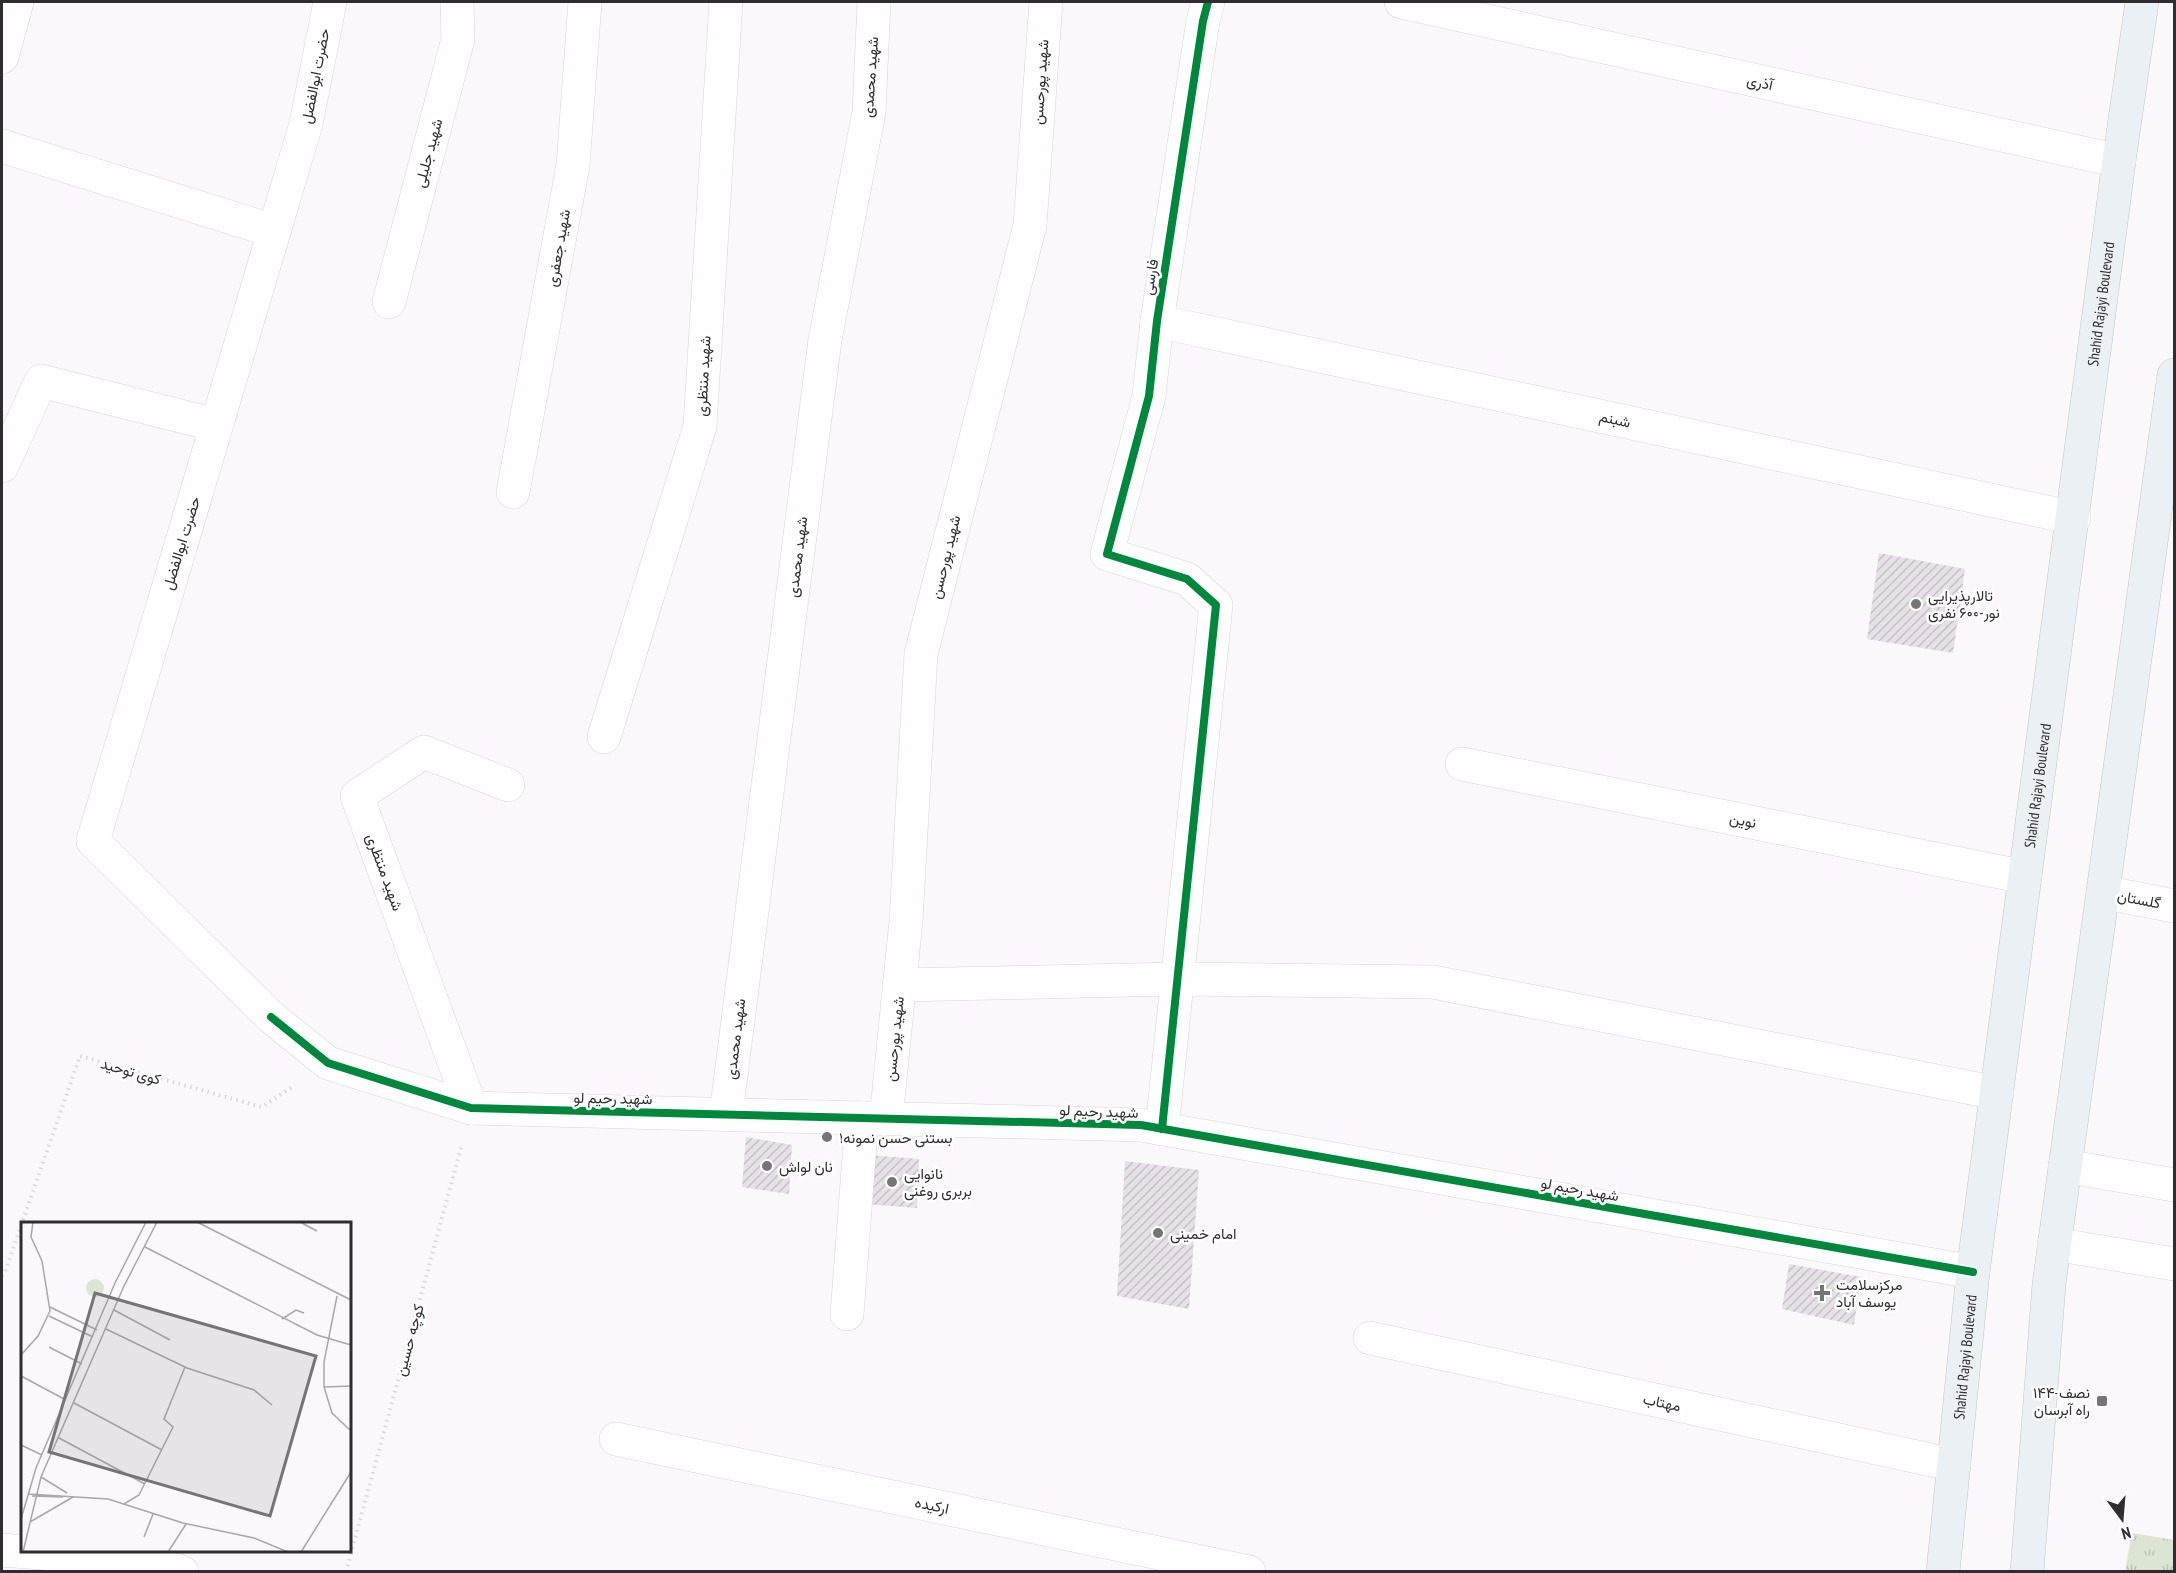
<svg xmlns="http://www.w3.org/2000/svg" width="2176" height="1573" viewBox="0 0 2176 1573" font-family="'PT Sans Narrow',Vazirmatn,sans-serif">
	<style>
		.park { fill: url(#park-tufts) }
		.building { fill: url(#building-hatch) }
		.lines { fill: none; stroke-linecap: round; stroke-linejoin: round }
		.minor-casing { stroke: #d7d5d7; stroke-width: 34 }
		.highway-casing { stroke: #c1c6cb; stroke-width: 34 }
		.path { stroke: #d8d8d8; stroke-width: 4; stroke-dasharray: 1.5 4.5; stroke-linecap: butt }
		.minor { stroke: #fefefe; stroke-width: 33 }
		.highway { stroke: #ebf0f5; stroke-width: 33 }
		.cycleway-casing { stroke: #fff; stroke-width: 11 }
		.cycleway { stroke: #00873e; stroke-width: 8 }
		.poi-dot { fill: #767476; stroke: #fff; stroke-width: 2 }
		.labels { text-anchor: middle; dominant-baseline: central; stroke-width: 5; stroke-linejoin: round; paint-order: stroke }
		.street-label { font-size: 15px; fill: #2f2d2f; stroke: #fff }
		.poi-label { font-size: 15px; fill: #2f2d2f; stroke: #fff; text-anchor: start }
		.inset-road { fill: none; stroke: #a9a7a9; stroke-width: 1.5 }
		.view { fill: #767476; fill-opacity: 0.15; stroke: #767476; stroke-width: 3 }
		.inset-edge { fill: none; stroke: #2f2d2f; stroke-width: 3 }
	</style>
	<defs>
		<pattern id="park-tufts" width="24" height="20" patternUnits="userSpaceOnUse" patternTransform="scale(1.5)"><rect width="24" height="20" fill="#dce4d4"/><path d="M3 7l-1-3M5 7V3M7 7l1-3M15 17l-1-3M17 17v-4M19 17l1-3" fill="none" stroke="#bdc4b6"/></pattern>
		<pattern id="building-hatch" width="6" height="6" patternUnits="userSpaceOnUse" patternTransform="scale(1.5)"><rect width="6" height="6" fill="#e5e1e7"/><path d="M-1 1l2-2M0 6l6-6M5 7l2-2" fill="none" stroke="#c5c1c6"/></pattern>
	</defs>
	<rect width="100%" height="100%" fill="#faf8fb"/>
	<path class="park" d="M2132,1533L2174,1540V1571H2125Z"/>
	<g class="building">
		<path d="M1879,553L1965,569L1953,653L1867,639Z"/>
		<path d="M746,1137L792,1145L789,1194L742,1187Z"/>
		<path d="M867,1155L919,1159L917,1208L865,1204Z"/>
		<path d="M1125,1161L1199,1170L1189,1309L1117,1296Z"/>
		<path d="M1789,1264L1861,1277L1854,1325L1782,1309Z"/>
	</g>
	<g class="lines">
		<g class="minor-casing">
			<g id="minor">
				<path d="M330,2L306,124L93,841L271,1017L328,1063L471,1108L1141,1125L1973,1272"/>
				<path d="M1401,2L2119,161"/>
				<path d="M2,57L17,2"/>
				<path d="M2,146L274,231"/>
				<path d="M389,302L458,39L457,2"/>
				<path d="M1157,321L2074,518"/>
				<path d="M2,466L41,381L216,425"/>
				<path d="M513,492L573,165L585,2"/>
				<path d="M604,737L700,426L726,2"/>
				<path d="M1462,764L2025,877"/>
				<path d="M2103,892L2174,906"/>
				<path d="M899,985L1178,979L1433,982L1997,1093"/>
				<path d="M471,1108L357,796L424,752L508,785"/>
				<path d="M726,1114L825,340L869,112L874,2"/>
				<path d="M886,1119L906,921L921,654L1030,225L1046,2"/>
				<path d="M1162,1129L1216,605L1187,579L1107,554L1149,396L1157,321L1203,21L1208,2"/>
				<path d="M2065,1166L2174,1185"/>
				<path d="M2054,1244L2174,1264"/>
				<path d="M847,1314L862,1118"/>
				<path d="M1370,1338L1954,1465"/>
				<path d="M616,1439L1249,1572"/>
				<path d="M2,1550L142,1561L182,1572"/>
			</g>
		</g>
		<g class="highway-casing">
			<g id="highway">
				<path id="s1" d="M1943,1572L1973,1272L2119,161L2142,2"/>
				<path d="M2027,1572L2049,1284L2174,375"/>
			</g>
		</g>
		<g class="path">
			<path d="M2,1276L5,1272L80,1056L262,1107L295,1085"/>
			<path d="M346,1572L462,1144"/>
		</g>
		<use href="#minor" class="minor"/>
		<use href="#highway" class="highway"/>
		<g class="cycleway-casing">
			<g id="cycleway">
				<path d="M271,1017L328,1063L471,1108L1141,1125L1973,1272"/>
				<path d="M1162,1129L1216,605L1187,579L1107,554L1149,396L1157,321L1203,21L1208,2"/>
			</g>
		</g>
		<use href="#cycleway" class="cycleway"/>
	</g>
	<g class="poi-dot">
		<circle cx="1916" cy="604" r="6"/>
		<circle cx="827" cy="1137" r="6"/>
		<circle cx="767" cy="1166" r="6"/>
		<circle cx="892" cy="1182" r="6"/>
		<circle cx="1158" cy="1233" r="6"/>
		<path d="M1819 1284h6v6h6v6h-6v6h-6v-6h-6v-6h6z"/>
		<rect x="2096" y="1395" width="12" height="12" rx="3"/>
	</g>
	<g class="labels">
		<g class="street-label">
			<text transform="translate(315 76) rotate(-79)">حضرت ابوالفضل</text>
			<text transform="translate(870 77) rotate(-86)">شهید محمدی</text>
			<text transform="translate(1040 82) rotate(-86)">شهید پورحسن</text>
			<text transform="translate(1760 82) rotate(12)">آذری</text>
			<text transform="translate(428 153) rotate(-75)">شهید جلیلی</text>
			<text transform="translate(558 248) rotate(-80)">شهید جعفری</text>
			<text transform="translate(1150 277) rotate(-81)">فارسی</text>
			<text stroke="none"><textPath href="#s1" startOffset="1278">Shahid Rajayi Boulevard</textPath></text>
			<text transform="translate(703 376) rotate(-87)">شهید منتظری</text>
			<text transform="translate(1615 419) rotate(12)">شبنم</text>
			<text transform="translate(181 543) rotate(-73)">حضرت ابوالفضل</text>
			<text transform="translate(797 557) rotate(-83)">شهید محمدی</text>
			<text transform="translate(945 557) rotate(-76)">شهید پورحسن</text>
			<text stroke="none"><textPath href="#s1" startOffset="792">Shahid Rajayi Boulevard</textPath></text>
			<text transform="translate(1743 820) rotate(11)">نوین</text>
			<text transform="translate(385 872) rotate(70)">شهید منتظری</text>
			<text transform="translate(2139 899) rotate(11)">گلستان</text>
			<text transform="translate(735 1039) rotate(-83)">شهید محمدی</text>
			<text transform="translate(894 1039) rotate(-84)">شهید پورحسن</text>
			<text transform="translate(131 1071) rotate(16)">کوی توحید</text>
			<text transform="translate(613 1098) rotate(1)">شهید رحیم لو</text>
			<text transform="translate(1099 1111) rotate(2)">شهید رحیم لو</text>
			<text transform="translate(1580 1189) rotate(10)">شهید رحیم لو</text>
			<text transform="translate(409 1340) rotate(-75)">کوچه حسین</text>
			<text stroke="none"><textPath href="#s1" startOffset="216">Shahid Rajayi Boulevard</textPath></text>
			<text transform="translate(1662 1402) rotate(12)">مهتاب</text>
			<text transform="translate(932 1505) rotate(12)">ارکیده</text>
		</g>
		<g class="poi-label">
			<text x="1928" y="595">تالارپذیرایی<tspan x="1928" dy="17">نور-۶۰۰ نفری</tspan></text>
			<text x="839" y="1137">بستنی حسن نمونه۱</text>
			<text x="779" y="1166">نان لواش</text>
			<text x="904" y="1173">نانوایی<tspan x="904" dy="17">بربری روغنی</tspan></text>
			<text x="1170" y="1233">امام خمینی</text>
			<text x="1836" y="1284">مرکزسلامت<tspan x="1836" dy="17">یوسف آباد</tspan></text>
			<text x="2090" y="1392" text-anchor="end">۱۴۴-نصف<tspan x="2090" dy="17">راه آبرسان</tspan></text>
		</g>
	</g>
	<g transform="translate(21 1222)">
		<rect width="330" height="330" fill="#faf8fb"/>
		<path d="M65 66a9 9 0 1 1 18 0a9 9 0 1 1-18 0Z" fill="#dce4d4"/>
		<path class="inset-road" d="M176,0L330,78M279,0L296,9M124,25L296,113L330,123M316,74L303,140V165L311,191L330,209M29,85L76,108M93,88L149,118M28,94L72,115M261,97L275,88L283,91M85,107L166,146L233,168L251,183M28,125L61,142M0,133L17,114L29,89L21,39L10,15L12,0M0,154L45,178M303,165L330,164M53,181L141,228M38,216L124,262M0,223L21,233M20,255L46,271M7,272L87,277L162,301L233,316L267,330M11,274L42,275M103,282L118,273L152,205L143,197L164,145M0,297L15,246L94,61L125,0M9,300L52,275M123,315L132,292M2,330L20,255L103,64L136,0M147,330L165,302M280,330L330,250"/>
		<path class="view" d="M74,71L295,134L249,294L28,230Z"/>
		<rect width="330" height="330" class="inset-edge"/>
	</g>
	<rect width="2176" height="1573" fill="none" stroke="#2f2d2f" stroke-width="6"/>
	<g transform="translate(2122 1519) rotate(164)" stroke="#ffffff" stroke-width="4.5" paint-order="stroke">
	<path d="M0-4.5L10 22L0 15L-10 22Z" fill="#2f2d2f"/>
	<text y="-9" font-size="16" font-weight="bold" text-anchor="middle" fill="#2f2d2f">N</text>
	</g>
</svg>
